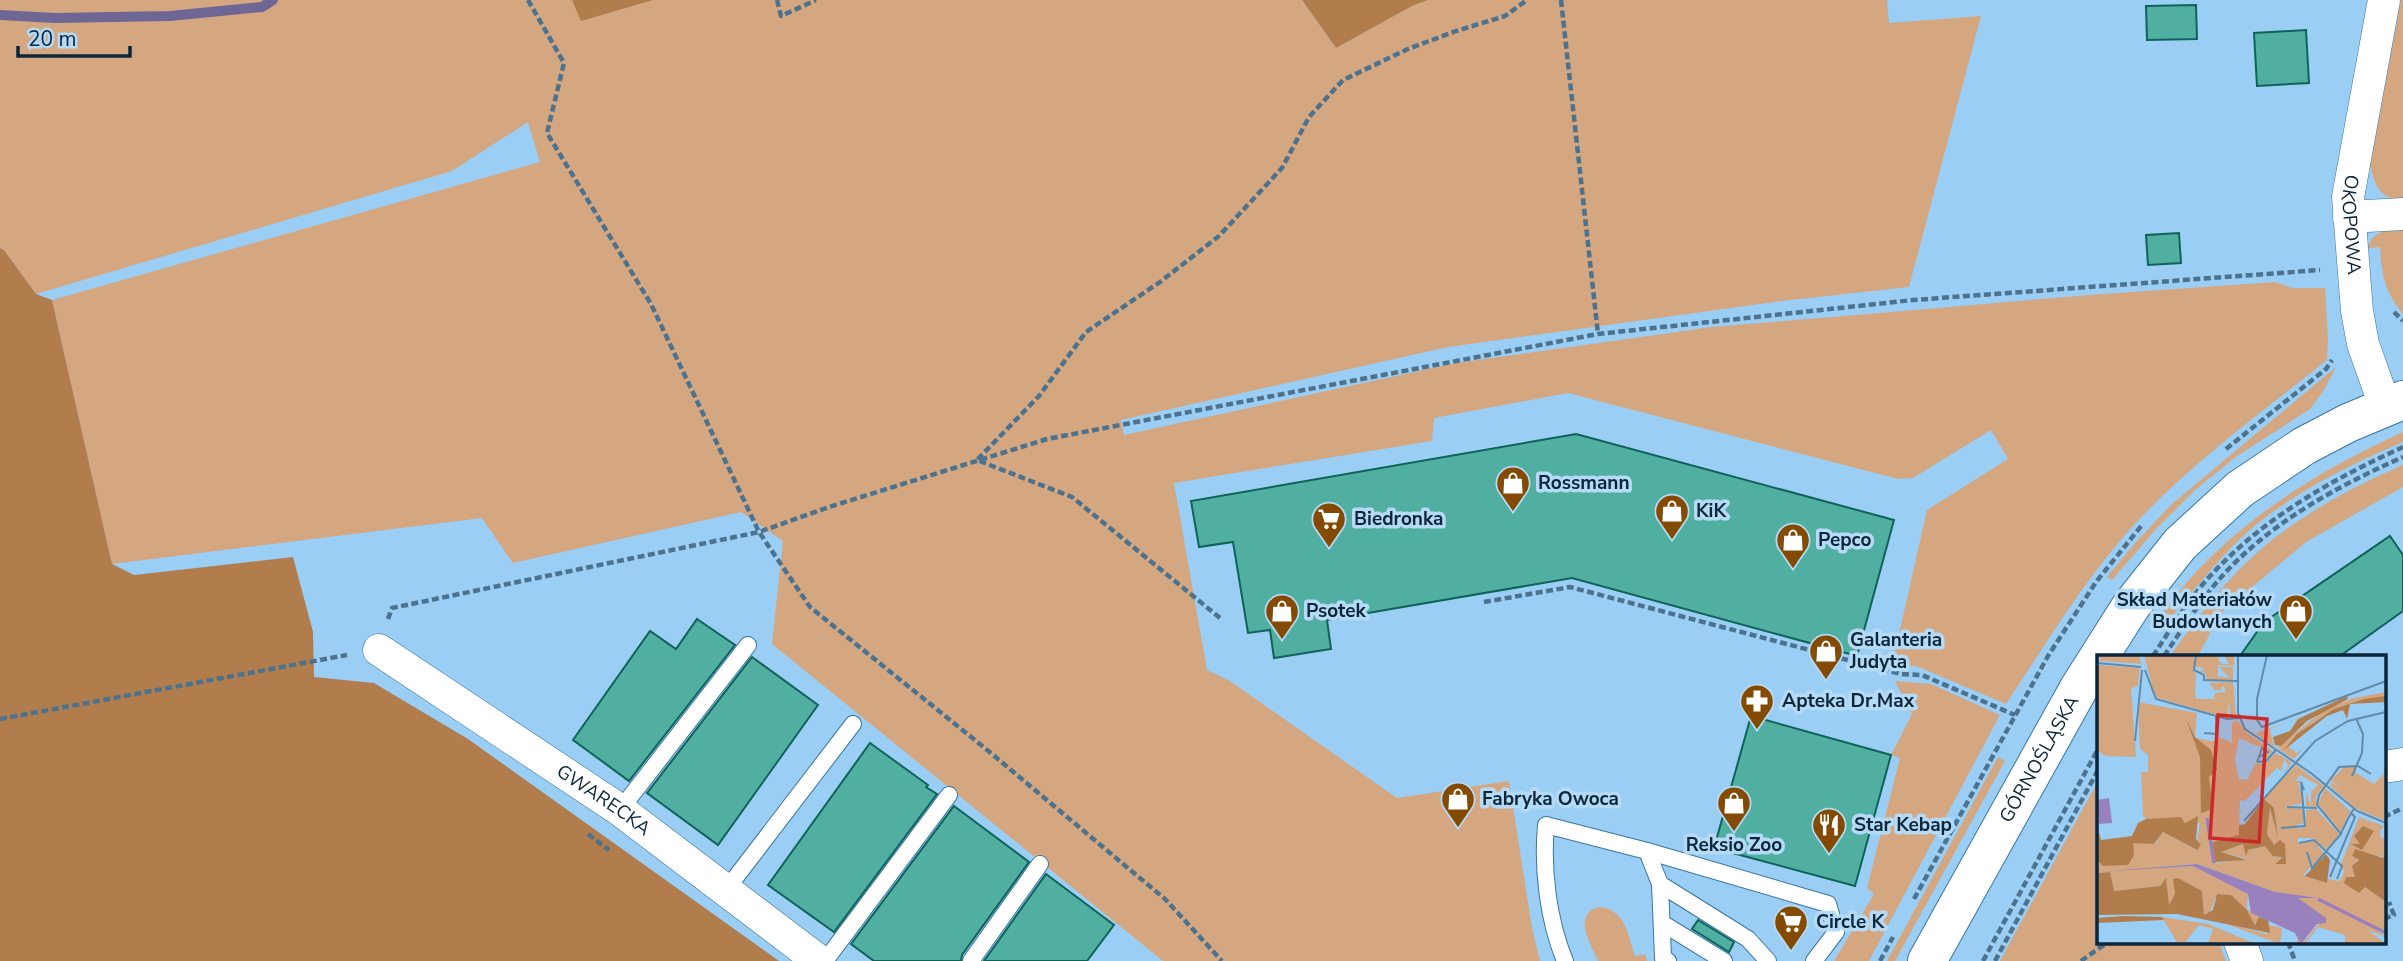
<svg xmlns="http://www.w3.org/2000/svg" width="2403" height="961" viewBox="0 0 2403 961" font-family="'Nunito Sans',sans-serif">
	<style>
		.green { fill: #d4a780 }
		.forest { fill: #b27d4d }
		.lines { fill: none; stroke-linecap: round; stroke-linejoin: round }
		.stream { stroke: #6e6695; stroke-width: 10 }
		.building { fill: #51afa1; stroke: #0f6359; stroke-width: 2 }
		.service-casing { stroke: #3776a3; stroke-width: 18 }
		.minor-casing { stroke: #3776a3; stroke-width: 33 }
		.tertiary-casing { stroke: #3776a3; stroke-width: 40 }
		.path { stroke: #4c728e; stroke-width: 4.5; stroke-dasharray: 7 3.5; stroke-linecap: butt }
		.service { stroke: #fff; stroke-width: 16 }
		.minor { stroke: #fff; stroke-width: 32 }
		.tertiary { stroke: #fff; stroke-width: 38 }
		.labels { text-anchor: middle; dominant-baseline: central; stroke-width: 7; stroke-linejoin: round; paint-order: stroke }
		.street-label { font-size: 19px; fill: #0b2638; stroke: #b4daf7 }
		.poi-label { font-size: 19px; font-weight: bold; fill: #0b2638; stroke: #b4daf7; text-anchor: start }
		.inset-river { fill: none; stroke: #9981bd; stroke-width: 3.5 }
		.inset-road { fill: none; stroke: #618ba9; stroke-width: 2 }
		.view { fill: #cc2829; fill-opacity: 0.15; stroke: #cc2829; stroke-width: 3.5 }
		.inset-edge { fill: none; stroke: #0b2638; stroke-width: 3.5 }
	</style>
	<rect width="100%" height="100%" fill="#9bcef5"/>
	<g class="green">
		<path d="M0,0H1302L1336,48L1412,6L1428,0H1887L1889,23L1981,16L1909,287L1782,301L1448,347L1121,420L1124,435L1456,363L1712,327L2089,295L2275,282L2293,288H2325L2328,338L2327,360C2261,413 2190,464 2133,526C2084,580 2046,644 2006,704L1916,666L1892,665L1927,510L2008,459L1991,430L1913,478L1898,479L1568,393L1434,418L1432,441L1174,483L1207,670L1230,681L1397,798L1509,781L1532,928L1540,961H1163L772,644L783,541L741,512L513,563L482,518L112,564L52,300L540,162L528,122L452,171L36,294L4,250L0,248Z"/>
		<path d="M2401,0H2403V199C2380,201 2374,184 2370,164Z"/>
		<path d="M2403,229V314C2384,290 2382,276 2380,247L2368,248C2373,230 2387,230 2403,229Z"/>
		<path d="M2336,367L2324,390L2310,409L2237,456L2195,490L2156,529L2112,580L2107,577L2136,542L2172,504Z"/>
		<path d="M2403,432V442C2347,466 2286,496 2241,538C2215,563 2193,591 2170,619L2162,613C2224,529 2309,475 2403,432Z"/>
		<path d="M2403,465V487L2306,542L2221,613L2198,656H2170C2194,623 2218,589 2248,561C2292,519 2348,489 2403,465Z"/>
		<path d="M1895,681L1931,684L2000,715L1869,961H1834L1874,894L1867,888L1900,758L1891,755L1912,714Z"/>
		<path d="M1998,757L2005,761L1895,961H1887Z"/>
		<path d="M2098,781V942H2219L2226,961H2000Z"/>
		<path d="M1598,907C1625,908 1628,935 1635,956L1645,954L1647,961H1598C1591,944 1572,916 1598,907Z"/>
	</g>
	<g class="forest">
		<path d="M572,0H653L581,21Z"/>
		<path d="M1302,0H1428L1412,6L1336,48Z"/>
		<path d="M0,248L4,250L36,294L52,300L112,564L134,575L293,557L313,632L314,677L374,683L468,739L779,961H0Z"/>
	</g>
	<g class="lines">
		<path class="stream" d="M0,15L55,18L170,16L262,7L273,0"/>
	</g>
	<g class="building">
		<path d="M2196,5L2197,39L2147,40L2146,6Z"/>
		<path d="M2306,30L2309,83L2257,86L2254,33Z"/>
		<path d="M2179,233L2181,263L2148,265L2146,235Z"/>
		<path d="M1576,434L1894,520L1857,656L1572,578L1327,620L1331,649L1274,658L1270,630L1248,633L1233,542L1199,547L1191,501Z"/>
		<path d="M2390,536L2403,555V611L2340,656H2240L2264,622Z"/>
		<path d="M697,619L735,645L629,781L573,740L650,631L676,649Z"/>
		<path d="M752,657L818,705L718,845L647,793Z"/>
		<path d="M1751,716L1891,755L1855,886L1714,848Z"/>
		<path d="M870,743L928,785L926,787L937,794L834,932L768,885Z"/>
		<path d="M954,806L1029,862L962,955L961,961H874L851,944Z"/>
		<path d="M1046,874L1114,925L1087,961H984Z"/>
		<path d="M1698,920L1734,942L1729,952L1692,929Z"/>
	</g>
	<g class="lines">
		<g class="service-casing">
			<g id="service">
				<path d="M620,810L748,645"/>
				<path d="M1647,851L1660,884L1663,958L1668,961"/>
				<path d="M1660,884L1748,939L1768,961"/>
				<path d="M726,890L853,724"/>
				<path d="M1662,923L1724,961"/>
				<path d="M825,961L949,795"/>
				<path d="M971,961L1040,864"/>
				<path d="M1565,961C1548,920 1542,869 1546,825L1647,851L1828,904L1836,932L1814,961"/>
			</g>
		</g>
		<g class="minor-casing">
			<g id="minor">
				<path id="s1" d="M2384,0L2348,197L2357,311L2363,344L2385,406"/>
				<path d="M2349,217L2403,214"/>
				<path id="s2" d="M379,650L620,810L819,961"/>
				<path d="M2384,767L2403,764"/>
				<path d="M2240,942L2247,961"/>
			</g>
		</g>
		<g class="tertiary-casing">
			<g id="tertiary">
				<path id="s3" d="M1927,961L2079,688L2131,606L2180,544L2240,489L2304,446L2348,423L2403,400"/>
			</g>
		</g>
		<g class="path">
			<path d="M528,0L564,63L547,133L651,304L759,532L810,607L986,749L1165,899L1222,961"/>
			<path d="M777,0L781,16L816,0"/>
			<path d="M1561,0L1598,334"/>
			<path d="M2394,312L2403,321"/>
			<path d="M2226,449L2326,369L2332,360"/>
			<path d="M1484,602L1570,587L1901,674L1922,675L2015,715"/>
			<path d="M1220,618L1072,497L977,460L1039,396L1086,332L1160,282L1219,236L1282,168L1309,117L1343,80L1408,49L1456,31L1505,16L1527,0"/>
			<path d="M388,619L392,608L759,532L829,507L1047,439L1598,334L1913,300L2320,270"/>
			<path d="M2153,656C2171,629 2189,598 2212,574C2265,517 2333,479 2403,447"/>
			<path d="M2164,656C2183,628 2201,599 2224,574C2273,521 2338,486 2403,457"/>
			<path d="M0,719L347,655"/>
			<path d="M2384,817L2403,808"/>
			<path d="M588,834L609,850"/>
			<path d="M1914,899L2048,656L2096,582L2142,525"/>
			<path d="M2384,919L2394,915L2389,902"/>
			<path d="M2288,942L2295,961"/>
			<path d="M1880,961L1893,937"/>
			<path d="M1983,961L2098,749"/>
			<path d="M1995,961L2098,770"/>
			<path d="M2081,961L2108,942"/>
		</g>
		<use href="#service" class="service"/>
		<use href="#minor" class="minor"/>
		<use href="#tertiary" class="tertiary"/>
	</g>
	<defs>
		<g id="shop-pin" transform="scale(1.75)"><path d="M0 17L-7.5 6A9.5 9.5 0 1 1 7.5 6Z" fill="#844a00" stroke="#b4daf7"/><path d="M-5-2.5h2.3a2.7 3.5 0 0 1 5.4 0H5L5.5 6h-11ZM-1.5-2.5h3a1.5 2.3 0 0 0-3 0Z" fill="#fff"/></g>
		<g id="supermarket-pin" transform="scale(1.75)"><path d="M0 17L-7.5 6A9.5 9.5 0 1 1 7.5 6Z" fill="#844a00" stroke="#b4daf7"/><path d="M-6-5.5h2.5l.6 2H6L4.5 2H-2.5L-4.4-4H-6ZM-1.5 3.2a1.3 1.3 0 1 0 .1 0ZM3 3.2a1.3 1.3 0 1 0 .1 0Z" fill="#fff"/></g>
		<g id="pharmacy-pin" transform="scale(1.75)"><path d="M0 17L-7.5 6A9.5 9.5 0 1 1 7.5 6Z" fill="#844a00" stroke="#b4daf7"/><path d="M-2-6h4v4h4v4h-4v4h-4v-4h-4v-4h4Z" fill="#fff"/></g>
		<g id="restaurant-pin" transform="scale(1.75)"><path d="M0 17L-7.5 6A9.5 9.5 0 1 1 7.5 6Z" fill="#844a00" stroke="#b4daf7"/><path d="M-5-6h1v4h1v-4h1v4h1v-4h1v5L-1.5 .5V6h-2V.5L-5-1ZM5-6V6H3V1.5H1.5Q1.5-4 5-6Z" fill="#fff"/></g>
	</defs>
	<g fill-rule="evenodd">
		<use href="#shop-pin" x="1513" y="483"/>
		<use href="#shop-pin" x="1672" y="511"/>
		<use href="#supermarket-pin" x="1329" y="519"/>
		<use href="#shop-pin" x="1793" y="540"/>
		<use href="#shop-pin" x="1282" y="611"/>
		<use href="#shop-pin" x="2296" y="611"/>
		<use href="#shop-pin" x="1826" y="651"/>
		<use href="#pharmacy-pin" x="1757" y="701"/>
		<use href="#shop-pin" x="1458" y="799"/>
		<use href="#shop-pin" x="1734" y="803"/>
		<use href="#restaurant-pin" x="1829" y="825"/>
		<use href="#supermarket-pin" x="1791" y="922"/>
	</g>
	<g class="labels">
		<g class="street-label">
			<text stroke="none"><textPath href="#s1" startOffset="228">OKOPOWA</textPath></text>
			<text stroke="none"><textPath href="#s3" startOffset="231">GÓRNOŚLĄSKA</textPath></text>
			<text stroke="none"><textPath href="#s2" startOffset="270">GWARECKA</textPath></text>
		</g>
		<g class="poi-label">
			<text x="1538" y="483">Rossmann</text>
			<text x="1696" y="511">KiK</text>
			<text x="1354" y="519">Biedronka</text>
			<text x="1818" y="540">Pepco</text>
			<text x="2272" y="600" text-anchor="end">Skład Materiałów<tspan x="2272" dy="22">Budowlanych</tspan></text>
			<text x="1306" y="611">Psotek</text>
			<text x="1850" y="640">Galanteria<tspan x="1850" dy="22">Judyta</tspan></text>
			<text x="1782" y="701">Apteka Dr.Max</text>
			<text x="1482" y="799">Fabryka Owoca</text>
			<text x="1854" y="825">Star Kebap</text>
			<text x="1734" y="845" text-anchor="middle">Reksio Zoo</text>
			<text x="1816" y="922">Circle K</text>
		</g>
	</g>
	<g transform="translate(2097 655)">
		<rect width="289" height="289" fill="#9bcef5"/>
		<path d="M3,0H43L44,9L3,6ZM47,0H97L98,18L108,14L98,11L100,0H124L121,4L125,9H132L127,0L137,2V11L121,10V22H132L122,12H136V25H109V18L99,17L98,38L99,44H117L118,38L129,37L126,30L124,35H117L112,28L136,27L139,61L133,63L132,45L130,63L58,42ZM0,10L43,13L41,30L34,34L39,102L9,101L0,95ZM289,37V41L242,52L213,69L225,80L215,71L205,78L191,92L200,98L207,92L197,104L168,86L159,78L190,67L173,74L177,91L185,96L181,92L227,55L257,43ZM41,47L100,58L98,83L120,87L121,82L134,87L135,93V68L140,65L150,78L176,96L168,104L165,105L172,96L142,83L138,105L142,125L151,124L158,109L168,108L179,98L194,107V110L186,118L192,110L187,105L184,116L180,113L148,146L143,145L142,180L112,192L120,208L151,204L124,197L147,189L148,196L168,191L185,202L180,205L187,204V193L174,188L170,179L173,153L181,181L177,153L167,144L199,110L227,131L219,141V152L209,151V137L214,151V137L221,130L203,120L198,126H206L201,128L207,148L187,152L206,154L207,168L199,170L201,174L209,172V155L219,154L243,180L229,194L216,183H201V188L217,186L227,198L206,220L243,226L248,215L243,212L262,162L287,171L283,176L284,183H289L288,202L261,198L258,222L250,230L268,232L289,247V277L274,270L289,282L271,275L289,289H248V280L221,272L208,289H199L201,283L206,288L226,263L200,242L222,244L178,237L100,209L62,212L98,211L151,239L150,254L162,262L161,268H154L152,258L128,239L118,244L112,260H107L105,236L92,230L86,229L75,250H71L65,227L63,231L16,236L13,217L0,218V205L6,211L20,207L34,197L36,187L58,189L66,177L99,195L103,168L49,164L46,160L44,117H51V100L43,94ZM247,112H259V118L277,129L289,117V166L258,153L233,131L234,127L244,135L234,125ZM228,133L253,156L244,177L221,149ZM65,262L111,269L159,289H111L116,274L102,270L87,289H81ZM124,267L170,279L172,270L181,272L185,274L183,289Z" fill="#d4a780"/>
		<path d="M250,41L251,44L210,66L184,91L178,90L176,82L193,76L201,64ZM289,41V47L253,49L250,64L246,55L230,61L187,95L200,79L237,54L267,44ZM89,64L98,82L114,95L120,115L112,122L116,154L104,158L103,102ZM167,144L177,153L181,182L173,153L170,179L177,190L183,185L188,189L189,209H179L185,202L176,201L168,191L151,195L149,201L146,189L124,197L150,205L118,207L112,188L142,180V170L148,169ZM101,161L99,184L104,190L100,195L66,177L57,189L36,188L37,200L31,210L6,211L0,205V170L4,185L35,181L41,168L49,164L84,162L88,168ZM266,171L277,176L265,195L254,189H263L257,181ZM258,194L286,203L289,197V247L268,232L262,238L247,228L249,222H258L255,211L262,205L255,201ZM229,199L233,205L230,228L208,221ZM13,217L17,236L63,231L69,223L72,250L78,239L76,224L81,223L105,236L107,260L116,255L120,239L134,240L150,255L158,270L162,262L171,265L173,278L80,259L0,260V218ZM27,261L65,262L67,265L0,268V263Z" fill="#b27d4d"/>
		<path d="M12,143L15,168L2,169L0,145ZM100,209L178,237L221,243H201L229,263V268L220,269L204,289L198,278L154,258L151,239L96,211L0,217Z" fill="#9981bd"/>
		<path class="inset-river" d="M110,163L117,208M221,244L289,278"/>
		<path class="inset-road" d="M99,0L97,15L107,20V25L141,26M141,0V58L148,74L214,118L260,156L289,168M170,0L160,44V65L165,72L289,26M0,8L44,12M48,15L59,44L130,64L142,63M107,78L119,79V61M38,86L45,15M160,107L162,102L165,93L171,97L162,102M160,107L169,106L179,95M255,121L265,98L266,79L259,63M190,152L220,153M147,166L218,86L251,66L289,57M184,173L208,171L204,127L207,135M244,178L254,158M202,188L217,185L245,211L240,224M210,197L215,213L244,179L220,150L222,140L242,112L261,111L274,119M233,222L258,162L254,158L257,154"/>
		<path class="view" d="M121,60L170,64L162,187L113,183Z"/>
		<rect width="289" height="289" class="inset-edge"/>
	</g>
	<path d="M18 46v10h112v-10" fill="none" stroke="#0b2638" stroke-width="3.5"/>
	<text x="28" y="46" font-size="21" fill="#0b2638" stroke="#b4daf7" stroke-width="5" paint-order="stroke">20 m</text>
</svg>
